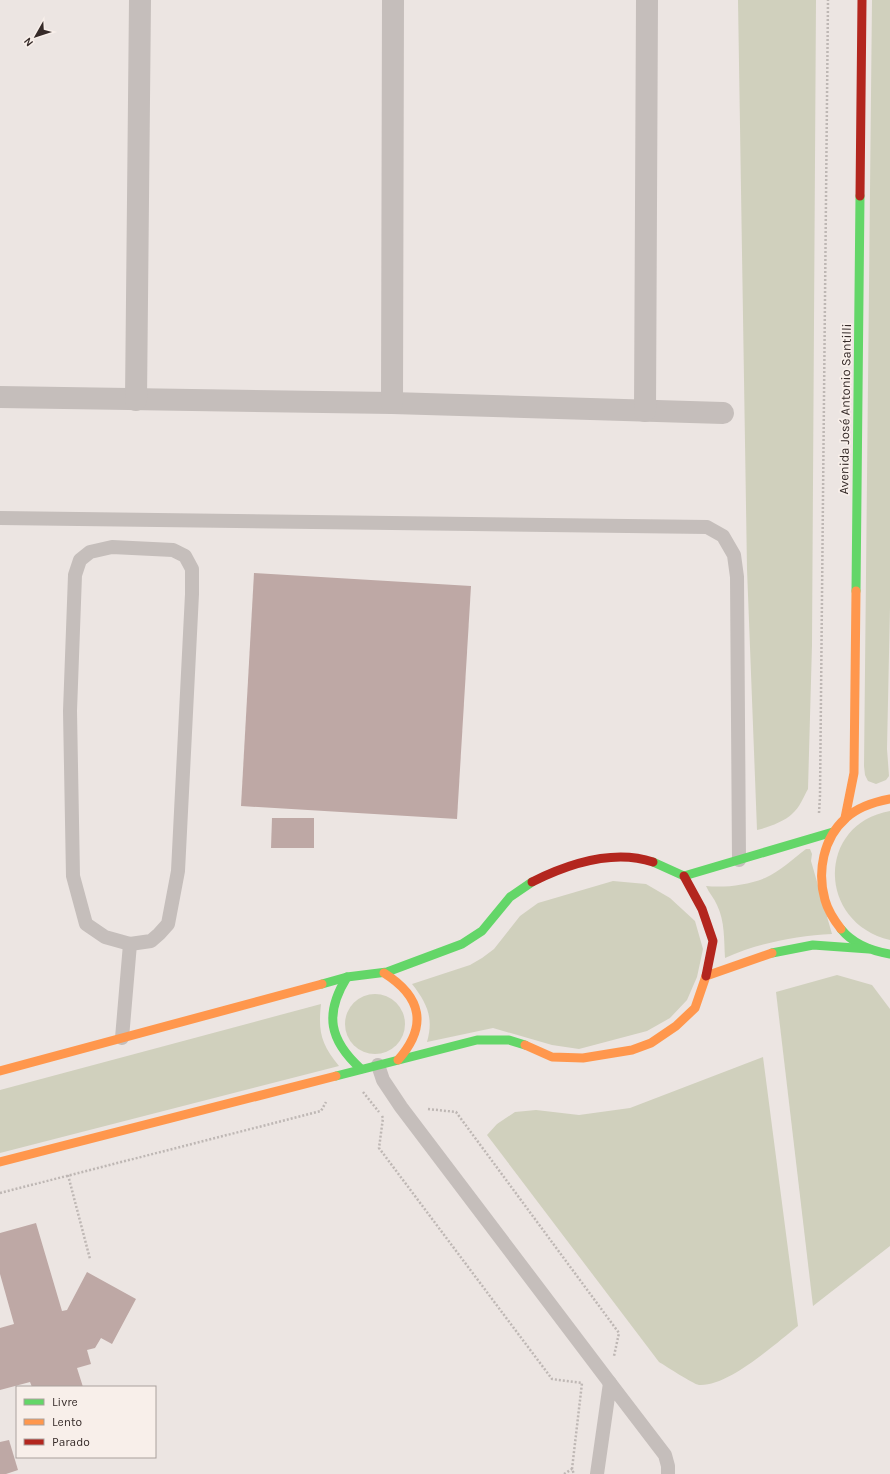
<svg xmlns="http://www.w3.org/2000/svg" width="890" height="1474" viewBox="0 0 890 1474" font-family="Karla,sans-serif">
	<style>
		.green { fill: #d0d0bd }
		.building { fill: #bea8a5 }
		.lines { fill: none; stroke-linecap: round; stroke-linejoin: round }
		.path { stroke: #beb7b4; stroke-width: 2.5; stroke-dasharray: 2 2; stroke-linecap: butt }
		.lane { stroke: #c5bebb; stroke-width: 14 }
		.street { stroke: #c5bebb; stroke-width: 22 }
		.fast { stroke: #63d668; stroke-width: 9 }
		.slow { stroke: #ff974d; stroke-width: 9 }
		.jam { stroke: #b3261e; stroke-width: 9 }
		.labels { text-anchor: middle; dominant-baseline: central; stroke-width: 3.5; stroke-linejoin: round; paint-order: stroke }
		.street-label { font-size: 13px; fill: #362b29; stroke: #f8efea }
	</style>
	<rect width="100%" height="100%" fill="#ece5e2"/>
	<g class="green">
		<path d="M738,0H816L812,645L808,789C803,798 800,807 792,814C785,821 767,828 757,830L747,569Z"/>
		<path d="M872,0H890V607L887,749L889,776L886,780L876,784L868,781L865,775L864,766Z"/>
		<path d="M890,811V940C817,923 816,824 890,811Z"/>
		<path d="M806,849H810L812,854L811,861L832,934C796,936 758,943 725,958C724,941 725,921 717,905C714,898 709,893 706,886C725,888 747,885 765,878C780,871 793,859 806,849Z"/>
		<path d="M613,881L646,884L670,898L695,921L703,949L697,977L687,1000L670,1018L647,1031L579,1049L552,1045L493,1028L427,1042C434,1018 427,1003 412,984L470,965L482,958L494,949L520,916L538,903Z"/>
		<path d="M837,975L872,985L890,1009V1246L813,1306L776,992Z"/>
		<circle cx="375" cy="1024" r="30"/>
		<path d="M321,1004C318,1032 321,1044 339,1066L0,1153V1090Z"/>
		<path d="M763,1057L798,1326C775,1344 728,1387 699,1385C693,1384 666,1366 659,1362L487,1135L497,1124L515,1112L536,1110L579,1115L630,1108Z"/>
	</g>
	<g class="building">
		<path d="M254,573L471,586L457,819L241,806Z"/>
		<path d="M272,818H314V848H271Z"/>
		<path d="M36,1223L62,1311L67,1310L87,1272L136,1299L112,1344L101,1338L95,1348L87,1350L91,1364L77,1368L83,1387H32L30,1382L0,1390V1328L14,1324L0,1274V1233Z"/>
		<path d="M9,1440L18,1470L6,1474H0V1442Z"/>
	</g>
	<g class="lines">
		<g class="path">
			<path d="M819,813L820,796L828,0"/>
			<path d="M363,1092L379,1112"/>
			<path d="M428,1109L456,1112L619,1333L614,1356"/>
			<path d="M382,1116L383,1118L379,1148L552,1379L582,1383L572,1469L574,1474"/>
			<path d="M68,1175L90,1259"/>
			<path d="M0,1193L321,1111L326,1102"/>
			<path d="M564,1474L572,1469"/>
		</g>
		<g class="lane">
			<path d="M0,518L707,527L723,536L734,555L737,577L739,860"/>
			<path d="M122,1038L130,944L105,937L86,924L73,876L70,711L75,575L80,560L90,552L112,547L173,550L185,556L192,569V594L178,871L168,924L159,934L151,941L130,944"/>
			<path d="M378,1065L383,1080L401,1107L610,1383"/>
			<path d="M597,1474L610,1383L665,1455L668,1466V1474"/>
		</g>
		<g class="street">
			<path d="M0,397L392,403L723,413"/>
			<path d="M136,400L140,0"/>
			<path d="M392,403L393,0"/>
			<path d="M645,411L647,0"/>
		</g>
		<g class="fast">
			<path d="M856,591L860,196"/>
			<path d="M653,862L684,876L833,832"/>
			<path d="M841,929C853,944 872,951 890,954"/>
			<path d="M772,953L813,945L869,949"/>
			<path d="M347,977C324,1014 329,1040 361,1069"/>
			<path d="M322,984L347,977L387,972L462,944L482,931L510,897L532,882"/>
			<path d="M336,1076L477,1040H509L525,1045"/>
		</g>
		<g class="slow">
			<path d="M845,818L854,773L856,591"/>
			<path d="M841,929C834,920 828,911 825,900C817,872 823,838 846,818C858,807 874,802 890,799"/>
			<path d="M384,973C422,997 428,1026 398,1060"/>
			<path d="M525,1045L552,1057L583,1058L632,1050L651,1043L676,1026L695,1008L706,976L772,953"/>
			<path d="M0,1071L322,984"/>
			<path d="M0,1162L336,1076"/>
		</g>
		<g class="jam">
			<path d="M860,196L862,0"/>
			<path d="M684,876L702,909L713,941L706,976"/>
			<path d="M532,882C568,864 613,849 653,862"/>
		</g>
	</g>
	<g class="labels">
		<g class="street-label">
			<text transform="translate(845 409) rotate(-89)">Avenida José Antonio Santilli</text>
		</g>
	</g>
	<rect x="16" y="1386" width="140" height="72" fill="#f8efea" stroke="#aaa19d"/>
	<rect x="24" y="1399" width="20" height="6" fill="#63d668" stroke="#aaa19d"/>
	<text x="52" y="1406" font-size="12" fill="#362b29">Livre</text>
	<rect x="24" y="1419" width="20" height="6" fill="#ff974d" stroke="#aaa19d"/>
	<text x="52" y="1426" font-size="12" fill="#362b29">Lento</text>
	<rect x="24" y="1439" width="20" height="6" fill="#b3261e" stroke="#aaa19d"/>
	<text x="52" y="1446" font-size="12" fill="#362b29">Parado</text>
	<g transform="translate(36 36) rotate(231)" stroke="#f8efea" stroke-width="3" paint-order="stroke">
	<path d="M0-3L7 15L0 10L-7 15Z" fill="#362b29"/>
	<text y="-6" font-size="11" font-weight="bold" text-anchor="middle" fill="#362b29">N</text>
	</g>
</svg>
